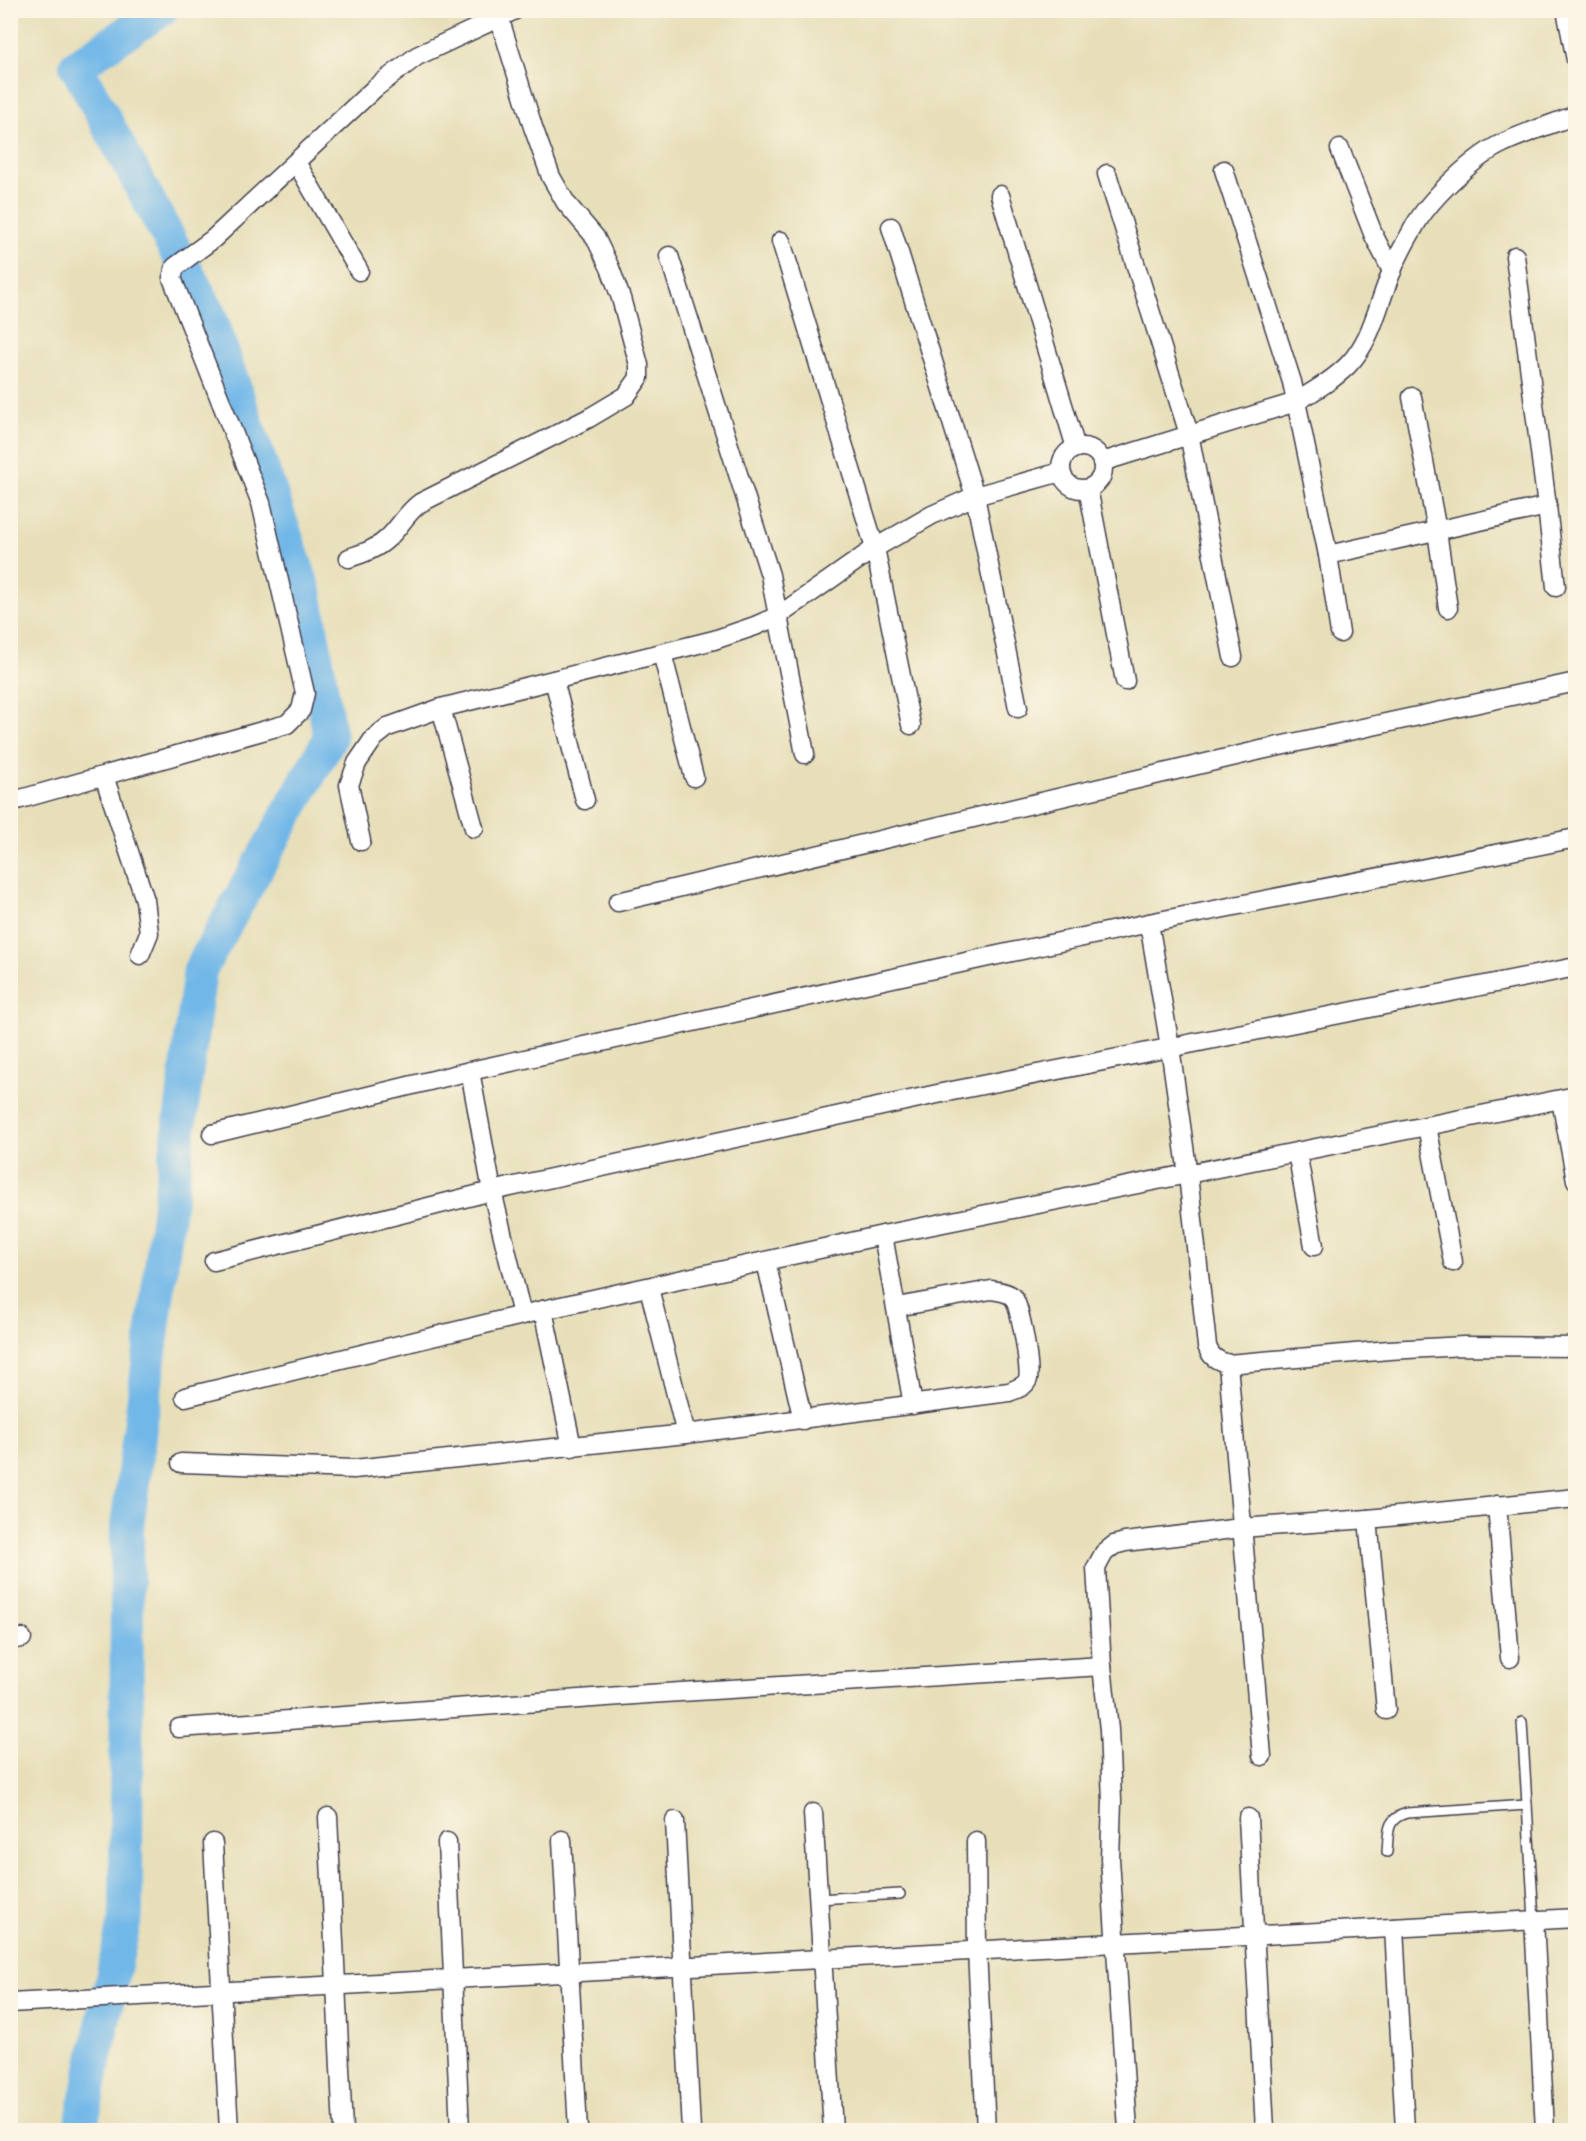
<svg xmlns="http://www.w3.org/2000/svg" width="1586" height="2141" viewBox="0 0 1586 2141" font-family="Mali,sans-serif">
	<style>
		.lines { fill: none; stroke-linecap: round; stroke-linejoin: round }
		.river { stroke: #71b7e8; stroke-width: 34 }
		.lane-casing { stroke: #403e4e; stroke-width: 12 }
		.street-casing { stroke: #403e4e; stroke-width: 21 }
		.lane { stroke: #fff; stroke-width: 9 }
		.street { stroke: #fff; stroke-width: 18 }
	</style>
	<rect width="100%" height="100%" fill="#fcf5e5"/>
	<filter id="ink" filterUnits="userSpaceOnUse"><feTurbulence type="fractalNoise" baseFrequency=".0167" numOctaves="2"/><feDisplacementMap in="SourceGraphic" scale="12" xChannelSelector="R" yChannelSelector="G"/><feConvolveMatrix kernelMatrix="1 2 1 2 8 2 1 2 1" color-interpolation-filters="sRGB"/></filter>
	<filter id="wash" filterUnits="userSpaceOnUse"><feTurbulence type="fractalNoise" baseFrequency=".008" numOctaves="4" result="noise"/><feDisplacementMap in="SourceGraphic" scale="24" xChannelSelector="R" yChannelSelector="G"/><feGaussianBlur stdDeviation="1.35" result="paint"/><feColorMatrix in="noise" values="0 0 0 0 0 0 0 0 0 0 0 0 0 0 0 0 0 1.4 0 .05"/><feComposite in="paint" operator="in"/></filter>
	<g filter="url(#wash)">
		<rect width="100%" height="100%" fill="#e7dfb9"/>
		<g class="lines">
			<path class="river" d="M80,2130L126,1913L127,1527L200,970L330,738L305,592L208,311L76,66L161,10"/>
		</g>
	</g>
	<g filter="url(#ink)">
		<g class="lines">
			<g class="lane-casing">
				<g id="lane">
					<path d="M1522,1722L1534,1920"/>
					<path d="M1387,1852C1389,1833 1385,1819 1407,1813L1527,1805"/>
					<path d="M819,1899L900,1894"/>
				</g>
			</g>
			<g class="street-casing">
				<g id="street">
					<path d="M1566,10L1576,60"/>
					<path d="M1340,149L1374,236L1392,271"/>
					<path d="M296,162L359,271"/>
					<path d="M1224,170L1292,382L1328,555L1340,633"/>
					<path d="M1107,174L1189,434L1233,657"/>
					<path d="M1000,195L1076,448"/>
					<path d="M891,227L975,496L1018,708"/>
					<path d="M781,241L875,548L911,725"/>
					<path d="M669,256L770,575L805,754"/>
					<path d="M1515,256L1547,506L1556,587"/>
					<path d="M1412,397L1437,531L1448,608"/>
					<circle cx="1082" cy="468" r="21"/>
					<path d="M1102,462L1296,402C1314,391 1333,380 1348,365C1373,339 1378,303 1392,271C1398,254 1408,238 1417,222C1433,196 1475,156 1503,143C1527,132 1552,124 1576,115"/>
					<path d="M1088,488L1125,681"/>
					<path d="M1328,555L1547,506"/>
					<path d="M349,558C363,553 377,549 388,538C400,527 406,513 420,503L589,418L626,396L639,378V365L621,298L610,268L595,237L566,203L551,177L533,127L499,17"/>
					<path d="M662,653L694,777"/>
					<path d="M554,680L585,800"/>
					<path d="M441,708L474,828"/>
					<path d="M104,776L145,900L149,933L140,955"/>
					<path d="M10,802L287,724L301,710L305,693L261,503L172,278L175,267L213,239L375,88L417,56L515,10"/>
					<path d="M361,841L349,785L357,763L374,738L388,727L441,708L714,640L755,626L778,616L875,548L932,515L975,496L1061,472"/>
					<path d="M618,902L1261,750L1576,682"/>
					<path d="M1149,923L1170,1047L1188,1175L1207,1346C1211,1358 1217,1360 1228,1364L1389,1350L1464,1346L1576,1347"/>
					<path d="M470,1071L492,1191L522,1315"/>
					<path d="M1561,1100L1576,1180"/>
					<path d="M1427,1126L1453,1262"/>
					<path d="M212,1134L470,1071L984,958L1149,923L1576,838"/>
					<path d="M1297,1152L1314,1246"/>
					<path d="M883,1235L913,1405"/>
					<path d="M214,1261L492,1191L942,1093L1576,967"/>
					<path d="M766,1262L803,1420"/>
					<path d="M649,1288L686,1434"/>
					<path d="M543,1310L572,1447"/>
					<path d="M1228,1364L1262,1756"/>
					<path d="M185,1397L543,1310L883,1235L1576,1096"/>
					<path d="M181,1463L354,1469L686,1434L1009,1392C1016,1389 1025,1387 1028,1379C1031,1369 1020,1304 1013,1297C1007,1292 998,1291 991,1290L897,1307"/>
					<path d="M1497,1505L1510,1658"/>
					<path d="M1368,1519L1386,1710"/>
					<path d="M10,1640L22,1638"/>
					<path d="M179,1728L648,1694L1102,1666"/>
					<path d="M813,1813L833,2130"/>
					<path d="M328,1817L343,2130"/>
					<path d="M1248,1818L1265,2130"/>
					<path d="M675,1821L691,2130"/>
					<path d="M562,1840L578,2130"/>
					<path d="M976,1841L977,1951L986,2130"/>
					<path d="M447,1842L460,2130"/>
					<path d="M213,1843L229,2130"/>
					<path d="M1534,1920L1545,2130"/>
					<path d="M1394,1928L1405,2130"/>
					<path d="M10,2003L1576,1918"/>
					<path d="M1128,2130L1110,1859L1112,1801L1109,1730L1102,1666L1096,1568L1104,1553L1114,1545L1125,1542L1241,1528L1368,1519L1576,1498"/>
				</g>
			</g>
			<use href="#lane" class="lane"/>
			<use href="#street" class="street"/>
		</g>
	</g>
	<rect width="1586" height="2141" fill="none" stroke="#fcf5e5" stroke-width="36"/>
</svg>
